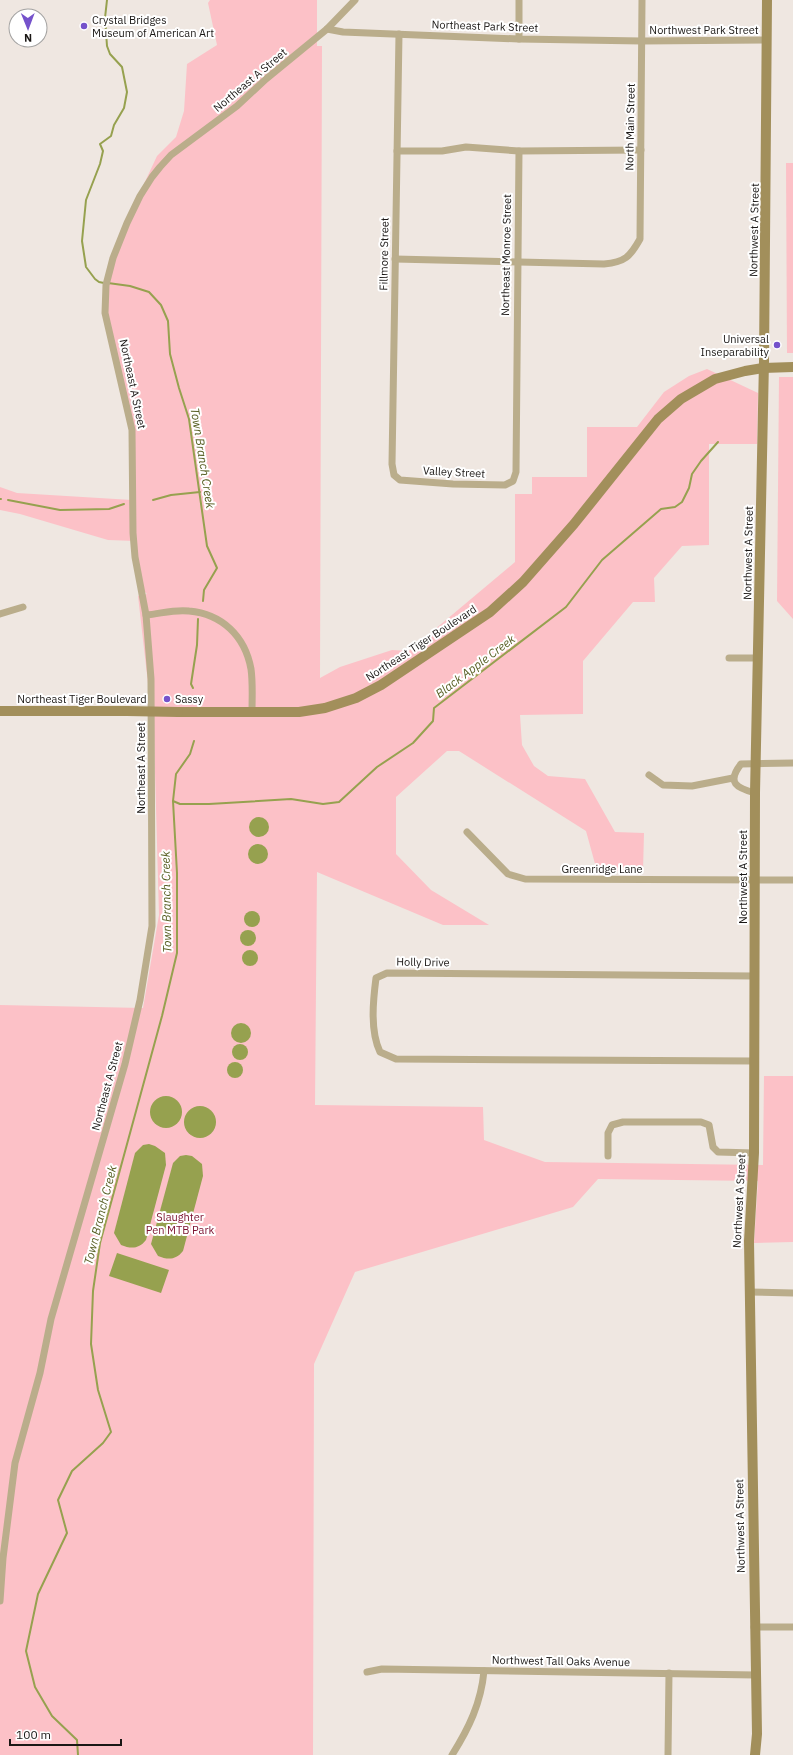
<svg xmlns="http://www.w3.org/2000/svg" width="793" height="1755" viewBox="0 0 793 1755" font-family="'IBM Plex Sans',sans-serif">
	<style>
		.green { fill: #fcc1c7 }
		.water { fill: #96a14f }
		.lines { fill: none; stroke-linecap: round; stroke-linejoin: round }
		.stream { stroke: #96a14f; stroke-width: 2 }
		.street { stroke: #baad8b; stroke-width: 7 }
		.secondary { stroke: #a28f5b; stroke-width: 10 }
		.secondary-bridge { stroke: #a28f5b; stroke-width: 10 }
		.poi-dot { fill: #7552cb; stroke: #fff; stroke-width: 1.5 }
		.labels { text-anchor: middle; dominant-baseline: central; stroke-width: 4; stroke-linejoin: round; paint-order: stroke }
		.poi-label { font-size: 11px; fill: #1a1715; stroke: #fff; text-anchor: start }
		.street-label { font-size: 11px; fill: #1a1715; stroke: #fff }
		.park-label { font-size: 11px; fill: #7b1230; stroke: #fff }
		.water-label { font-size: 12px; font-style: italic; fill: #565d21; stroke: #fff }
	</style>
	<rect width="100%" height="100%" fill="#efe7e1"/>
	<g class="green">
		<path d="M210,0H317V46H322L320,678L340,667L392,650L409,651L515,562V494H532V477H587V427H637L664,392L689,376L707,369L758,393L757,444H709V545L682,546L654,578L655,602H633L583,661V714L520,715L522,745L534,766L548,776L585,779L615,832L644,833L643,871H597L586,831L459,751H447L396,797V854L431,890L489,925H443L317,872L315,1105L483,1107L484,1140L545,1162L763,1165L764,1076H793V1242L754,1243L758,1181L598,1179L573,1207L355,1272L314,1364L313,1755H0V1005L143,1008L159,915L154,736L138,596L147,594L142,589L136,541L108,540L20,514L0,510V487L17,493L132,500L131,430L106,304L114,248L157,156L176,137L184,111L187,64L217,45L208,3Z"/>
		<path d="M786,163H793V353H787Z"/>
		<path d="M779,377H793V619L777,601Z"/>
	</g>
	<g class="water">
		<circle cx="259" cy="827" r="10"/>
		<circle cx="258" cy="854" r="10"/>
		<circle cx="252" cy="919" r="8"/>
		<circle cx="248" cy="938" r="8"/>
		<circle cx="250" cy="958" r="8"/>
		<circle cx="241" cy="1033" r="10"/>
		<circle cx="240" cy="1052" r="8"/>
		<circle cx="235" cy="1070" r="8"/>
		<circle cx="166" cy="1112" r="16"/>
		<circle cx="200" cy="1122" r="16"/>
		<path d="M149,1144L155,1146L165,1153L166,1165L146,1240C139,1249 131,1249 121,1245L114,1233L135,1153L143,1145Z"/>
		<path d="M186,1155L192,1156L202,1164L203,1176L183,1251C176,1260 168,1260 158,1256L151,1244L173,1163L180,1156Z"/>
		<path d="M117,1253L169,1270L161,1293L109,1276Z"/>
	</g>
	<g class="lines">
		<g class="stream">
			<path d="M104,283L99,282L95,279L86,267L82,241L86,200L100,164L103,151L100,144L111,136L114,125L124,108L127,92L122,67L110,54L107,46L105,18L107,0"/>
			<path d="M108,283L130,286L149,292L161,305L168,321L170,354L179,388L189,419L207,546L217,568L204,590L203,601"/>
			<path d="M0,499H1"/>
			<path d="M8,500L60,510L109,509L124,504"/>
			<path d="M153,500L171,495L200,492"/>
			<path d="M193,688L191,684L197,645L198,619"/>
			<path d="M173,801L180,804H209L291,799L323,804L339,802L377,767L413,743L433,721L434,708L566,607L602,560L661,509L675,507L682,502L689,488L692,474L701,461L718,442"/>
			<path d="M78,1755L77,1740L52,1716L35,1687L26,1651L38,1594L67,1533L58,1500L72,1471L103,1443L111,1432L98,1390L91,1344L93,1291L100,1243L162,1016L177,953V873L173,801L176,774L190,754L194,741"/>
		</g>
		<g class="street">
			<path d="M327,29L343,32L519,39L642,41L766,40"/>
			<path d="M399,34L392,464L394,475L400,480L453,484L505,485L513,481L516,472L519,151"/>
			<path d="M519,39V0"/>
			<path d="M397,151H442L466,147L519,151L641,150"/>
			<path d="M395,259L604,264C625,262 630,257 640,239L642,0"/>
			<path d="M0,614L23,607"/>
			<path d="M146,615C160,614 174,609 189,611C222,614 245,636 251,669C253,683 252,698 252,712"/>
			<path d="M729,658H758"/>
			<path d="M649,775L663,785L692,786L733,778"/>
			<path d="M755,793C737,788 726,783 741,764L793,763"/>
			<path d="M467,832L508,874L525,879L793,880"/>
			<path d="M754,1061L396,1059L380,1052C370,1031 373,1001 376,978L387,973L754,976"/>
			<path d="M608,1156V1133L612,1125L623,1122H701L709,1125L713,1147L718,1152L754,1153"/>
			<path d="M749,1292L793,1293"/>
			<path d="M0,1601L3,1558L15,1463L40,1373L51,1319L125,1064L140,1000L152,926L151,679L146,615L135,557L133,533L132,430L105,313L106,285L113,258L127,223L140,196L152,177L160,167L171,155L237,106L266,79L327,29L355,0"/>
			<path d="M754,1627H793"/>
			<path d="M367,1672L382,1669L755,1675"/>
			<path d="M452,1755C469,1728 481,1703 484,1671"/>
			<path d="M668,1755L669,1673"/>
		</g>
		<g class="secondary">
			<path d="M0,711H127"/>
			<path d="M178,712H299L325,708L356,698L381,685L490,612L523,582L574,524L658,419L681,399L715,379L745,371L763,368L793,367"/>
			<path d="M755,1755L757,1734L749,1241L754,1153L755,793L764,361L767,0"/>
		</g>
		<path class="secondary-bridge" d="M127,711L178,712"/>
	</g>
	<g class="poi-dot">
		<circle cx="84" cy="26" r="4"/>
		<circle cx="777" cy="345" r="4"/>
		<circle cx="167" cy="699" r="4"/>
	</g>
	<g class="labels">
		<g class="poi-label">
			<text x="92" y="20">Crystal Bridges<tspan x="92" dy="13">Museum of American Art</tspan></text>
			<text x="769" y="339" text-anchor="end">Universal<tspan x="769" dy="13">Inseparability</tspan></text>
			<text x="175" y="699">Sassy</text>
		</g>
		<g class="street-label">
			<text transform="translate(485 26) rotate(2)">Northeast Park Street</text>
			<text x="704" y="30">Northwest Park Street</text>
			<text transform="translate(250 80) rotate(-40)">Northeast A Street</text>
			<text transform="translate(630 127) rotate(-89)">North Main Street</text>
			<text transform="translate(754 230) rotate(-89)">Northwest A Street</text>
			<text transform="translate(384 254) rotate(-89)">Fillmore Street</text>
			<text transform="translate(506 255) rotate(-89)">Northeast Monroe Street</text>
			<text transform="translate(133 384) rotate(78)">Northeast A Street</text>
			<text transform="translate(454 472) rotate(3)">Valley Street</text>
			<text transform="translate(748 553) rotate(-89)">Northwest A Street</text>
			<text transform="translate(421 643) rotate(-33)">Northeast Tiger Boulevard</text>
			<text x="82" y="699">Northeast Tiger Boulevard</text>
			<text transform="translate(141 768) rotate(-90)">Northeast A Street</text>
			<text x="602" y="869">Greenridge Lane</text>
			<text transform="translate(743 877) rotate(-90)">Northwest A Street</text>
			<text transform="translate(423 962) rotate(1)">Holly Drive</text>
			<text transform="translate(107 1086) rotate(-75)">Northeast A Street</text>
			<text transform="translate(739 1201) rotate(-87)">Northwest A Street</text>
			<text transform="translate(740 1526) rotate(-91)">Northwest A Street</text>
			<text transform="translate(561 1661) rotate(1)">Northwest Tall Oaks Avenue</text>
		</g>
		<g class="park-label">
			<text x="180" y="1217">Slaughter<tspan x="180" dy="13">Pen MTB Park</tspan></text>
		</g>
		<g class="water-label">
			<text transform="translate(203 458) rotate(81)">Town Branch Creek</text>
			<text transform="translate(475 666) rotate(-37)">Black Apple Creek</text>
			<text transform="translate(166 902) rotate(-91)">Town Branch Creek</text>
			<text transform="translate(100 1215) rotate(-76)">Town Branch Creek</text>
		</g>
	</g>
	<g transform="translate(28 28) rotate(179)"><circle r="19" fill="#ffffff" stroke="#a3a2a1"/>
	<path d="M0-3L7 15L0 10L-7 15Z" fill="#7552cb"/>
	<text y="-6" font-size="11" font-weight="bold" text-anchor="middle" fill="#1a1715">N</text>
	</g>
	<path d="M10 1739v6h111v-6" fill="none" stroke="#1a1715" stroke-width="2"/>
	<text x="16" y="1739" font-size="12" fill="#1a1715" stroke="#ffffff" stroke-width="3" paint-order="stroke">100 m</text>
</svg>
